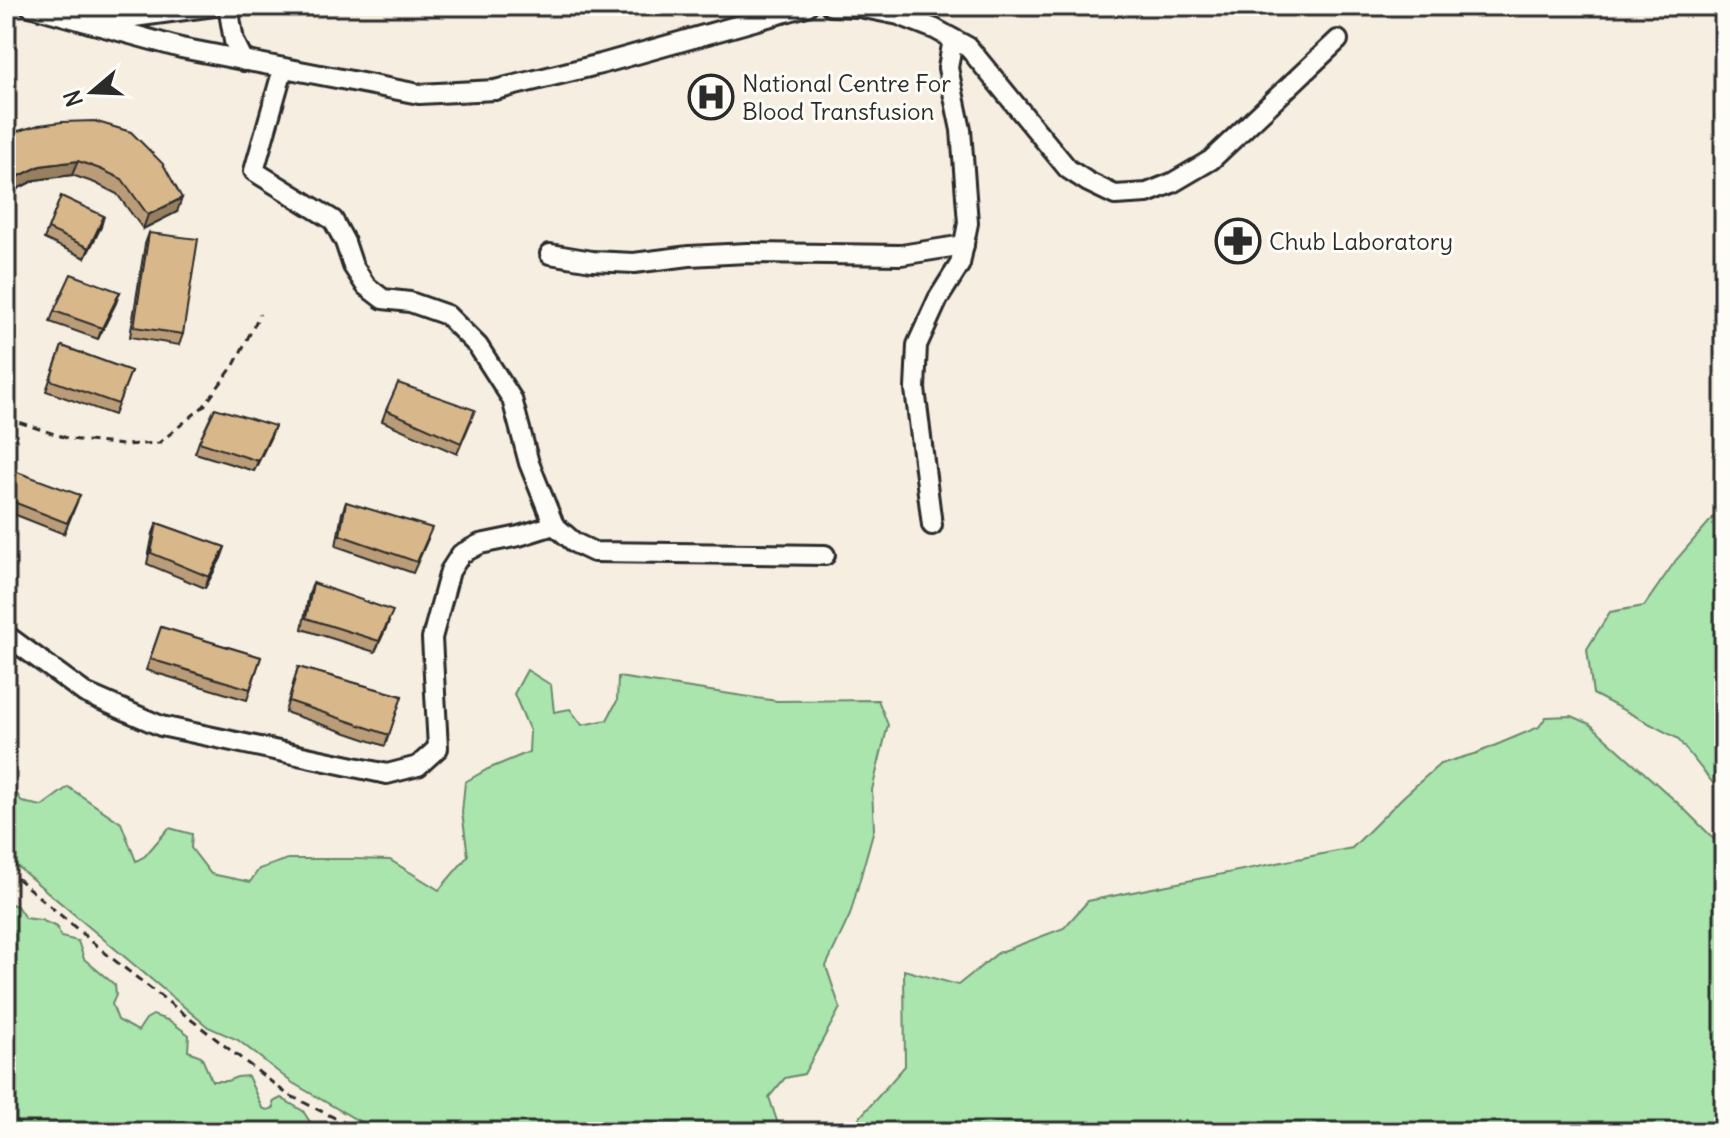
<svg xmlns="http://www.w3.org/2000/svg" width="1730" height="1138" viewBox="0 0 1730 1138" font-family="Delius,sans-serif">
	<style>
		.green { fill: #a9e5ac; stroke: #6a886c; stroke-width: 2 }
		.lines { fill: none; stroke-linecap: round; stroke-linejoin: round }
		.street-casing { stroke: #2b2b2b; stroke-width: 24 }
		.path { stroke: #2b2b2b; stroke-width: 3; stroke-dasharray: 8 6; stroke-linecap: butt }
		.street { stroke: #fdfcf7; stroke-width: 18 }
		.wall { fill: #ba9d78; stroke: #2b2b2b; stroke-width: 2 }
		.shaded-wall { fill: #978061; stroke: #2b2b2b; stroke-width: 2 }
		.building { fill: #d8b78b; stroke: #2b2b2b; stroke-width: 2 }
		.labels { text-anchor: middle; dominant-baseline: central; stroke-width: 6; stroke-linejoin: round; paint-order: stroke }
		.poi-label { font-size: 24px; fill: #2b2b2b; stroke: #fdfcf7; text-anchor: start }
	</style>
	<rect width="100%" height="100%" fill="#f6eee1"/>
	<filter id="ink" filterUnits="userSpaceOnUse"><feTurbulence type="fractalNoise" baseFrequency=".0125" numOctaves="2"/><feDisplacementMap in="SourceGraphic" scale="16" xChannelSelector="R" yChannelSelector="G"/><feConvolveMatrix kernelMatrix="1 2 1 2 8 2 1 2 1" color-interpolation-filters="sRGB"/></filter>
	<g filter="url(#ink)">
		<g class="green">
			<path d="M1724,505V797L1677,738L1593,694L1587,649L1610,612L1644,606L1676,560Z"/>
			<path d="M527,670L551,685L554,712L570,709L582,725L607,720L617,701L618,677L777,701L878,700L888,725L872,790L874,829L850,915L826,966L840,1008L804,1074L785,1078L769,1097L779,1127L778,1132H386L357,1120L291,1082L238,1040L208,1027L6,857V783L12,786L22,802L42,806L68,787L121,823L136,861L145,856L169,828L192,834L191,848L211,874L250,882L259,869L288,859H353L390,860L439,890L468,856L462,812L465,782L488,769L529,752L530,731L514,694Z"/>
			<path d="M1572,716L1590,724L1680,805L1724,849V1132H847L905,1066L904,970L958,985L998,953L1064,928L1088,901L1352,848L1403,797L1440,764L1477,753L1539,727L1546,717Z"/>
			<path d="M6,902L17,906L25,918L41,920L57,927L61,937L78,941L84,959L115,985L116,995L112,1004L118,1020L138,1031L146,1019L153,1015L170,1021L189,1035L188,1051L201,1056L212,1081H227L237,1077L248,1076L262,1108L267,1110L274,1108L273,1102L281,1098L303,1111L312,1125L327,1128L333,1132H6Z"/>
		</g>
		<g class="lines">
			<g class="street-casing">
				<g id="street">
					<path d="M30,6L90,23L214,6"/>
					<path d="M228,6L234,41L244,61"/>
					<path d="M831,6L859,7L899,15L935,29L968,47L1068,169L1088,182L1115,195L1147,193L1172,183L1211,160L1338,40"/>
					<path d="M90,23L181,48L419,94L495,90L601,64L807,6"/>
					<path d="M283,69L254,171L333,220L345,242L353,266L366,286L383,299L410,302L447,315L478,346L512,399L529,463L554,525L575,543L594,552L825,555"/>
					<path d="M550,254L592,261L634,263L689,256L747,253L901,255L964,245"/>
					<path d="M932,525L915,389L917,345L938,299L960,264L968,223L961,130L948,68L953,39"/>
					<path d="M6,635L85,693L161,726L387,774L418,766L438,748L432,638L450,571L461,554L480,544L519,536L554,525"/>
				</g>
			</g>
			<g class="path">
				<path d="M6,418L70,439L123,445L159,443L204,406L234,365L260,314"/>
				<path d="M6,869L109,956L287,1094L363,1132"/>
			</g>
			<use href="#street" class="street"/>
		</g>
		<g class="wall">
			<path d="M39,125L177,212L143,229L117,194L95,183L72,175L35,180L7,194Z"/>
			<path d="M61,196L101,227L85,258L44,239Z"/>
			<path d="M149,233L183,334L179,345L130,337L145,244Z"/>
			<path d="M120,292L98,339L50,322L54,311Z"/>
			<path d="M62,346L131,371L114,415L46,391Z"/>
			<path d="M386,410L471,421L457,454L382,421Z"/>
			<path d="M271,436L254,471L195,453L199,442Z"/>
			<path d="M6,477L80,495L64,534L6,511Z"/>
			<path d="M346,502L428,539L413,573L336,546L342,513Z"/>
			<path d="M157,523L225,547L221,558L205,588L147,564L153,533Z"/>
			<path d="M313,583L389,622L375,652L302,629L309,594Z"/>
			<path d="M161,627L261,657L247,700L146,670Z"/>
			<path d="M298,667L402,696L385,746L285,712Z"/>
		</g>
		<g class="shaded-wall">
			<path d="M78,161L72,175L35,180L7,194L6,195V188L13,179L40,166Z"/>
			<path d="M182,198L177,212L143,229L148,215Z"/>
			<path d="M104,216L101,227L85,258L89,248Z"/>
			<path d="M120,292L116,303L98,339L102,328Z"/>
			<path d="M275,426L271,436L254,471L258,461Z"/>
			<path d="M225,547L221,558L205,588L209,577Z"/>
		</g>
		<g class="building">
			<path d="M94,121L131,132L163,164L182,198L148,215L122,179L100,169L78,161L40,166L13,179L6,188V137L15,132L39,125L62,122Z"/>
			<path d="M61,196L104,216L89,248L48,229Z"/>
			<path d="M149,233L198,239L183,334L134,327Z"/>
			<path d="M71,274L120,292L102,328L54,311Z"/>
			<path d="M62,346L131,371L118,404L50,380Z"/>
			<path d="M398,383L475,410L461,443L386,410Z"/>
			<path d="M215,408L275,426L258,461L199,442Z"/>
			<path d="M9,469L80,495L67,523L6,499V478Z"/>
			<path d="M346,502L432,528L417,562L340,535Z"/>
			<path d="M157,523L225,547L209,577L151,553Z"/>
			<path d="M313,583L393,611L379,641L306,618Z"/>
			<path d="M161,627L261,657L250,689L150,659Z"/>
			<path d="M298,667L402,696L389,735L289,701Z"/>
		</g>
	</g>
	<defs>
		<g id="hospital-ring" transform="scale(2.3)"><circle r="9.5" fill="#fdfcf7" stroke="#2b2b2b" stroke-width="1.5"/><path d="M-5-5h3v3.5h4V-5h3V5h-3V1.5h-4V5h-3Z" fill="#2b2b2b"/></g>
		<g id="pharmacy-ring" transform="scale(2.3)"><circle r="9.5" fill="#fdfcf7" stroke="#2b2b2b" stroke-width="1.5"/><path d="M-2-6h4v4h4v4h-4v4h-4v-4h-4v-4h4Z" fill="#2b2b2b"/></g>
	</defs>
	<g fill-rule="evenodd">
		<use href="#hospital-ring" x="711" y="97"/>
		<use href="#pharmacy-ring" x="1238" y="241"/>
	</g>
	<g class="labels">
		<g class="poi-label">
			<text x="742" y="83">National Centre For<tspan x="742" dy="28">Blood Transfusion</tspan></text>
			<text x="1269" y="241">Chub Laboratory</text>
		</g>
	</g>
	<rect width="1730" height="1138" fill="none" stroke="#fdfcf7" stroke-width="32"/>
	<rect x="16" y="16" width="1698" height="1106" fill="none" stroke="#2b2b2b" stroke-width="3" filter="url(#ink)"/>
	<g transform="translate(92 92) rotate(251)" stroke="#fdfcf7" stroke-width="6" paint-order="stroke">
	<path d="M0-6L14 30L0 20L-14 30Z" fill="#2b2b2b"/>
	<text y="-12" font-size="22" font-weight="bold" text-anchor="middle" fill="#2b2b2b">N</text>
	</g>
</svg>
